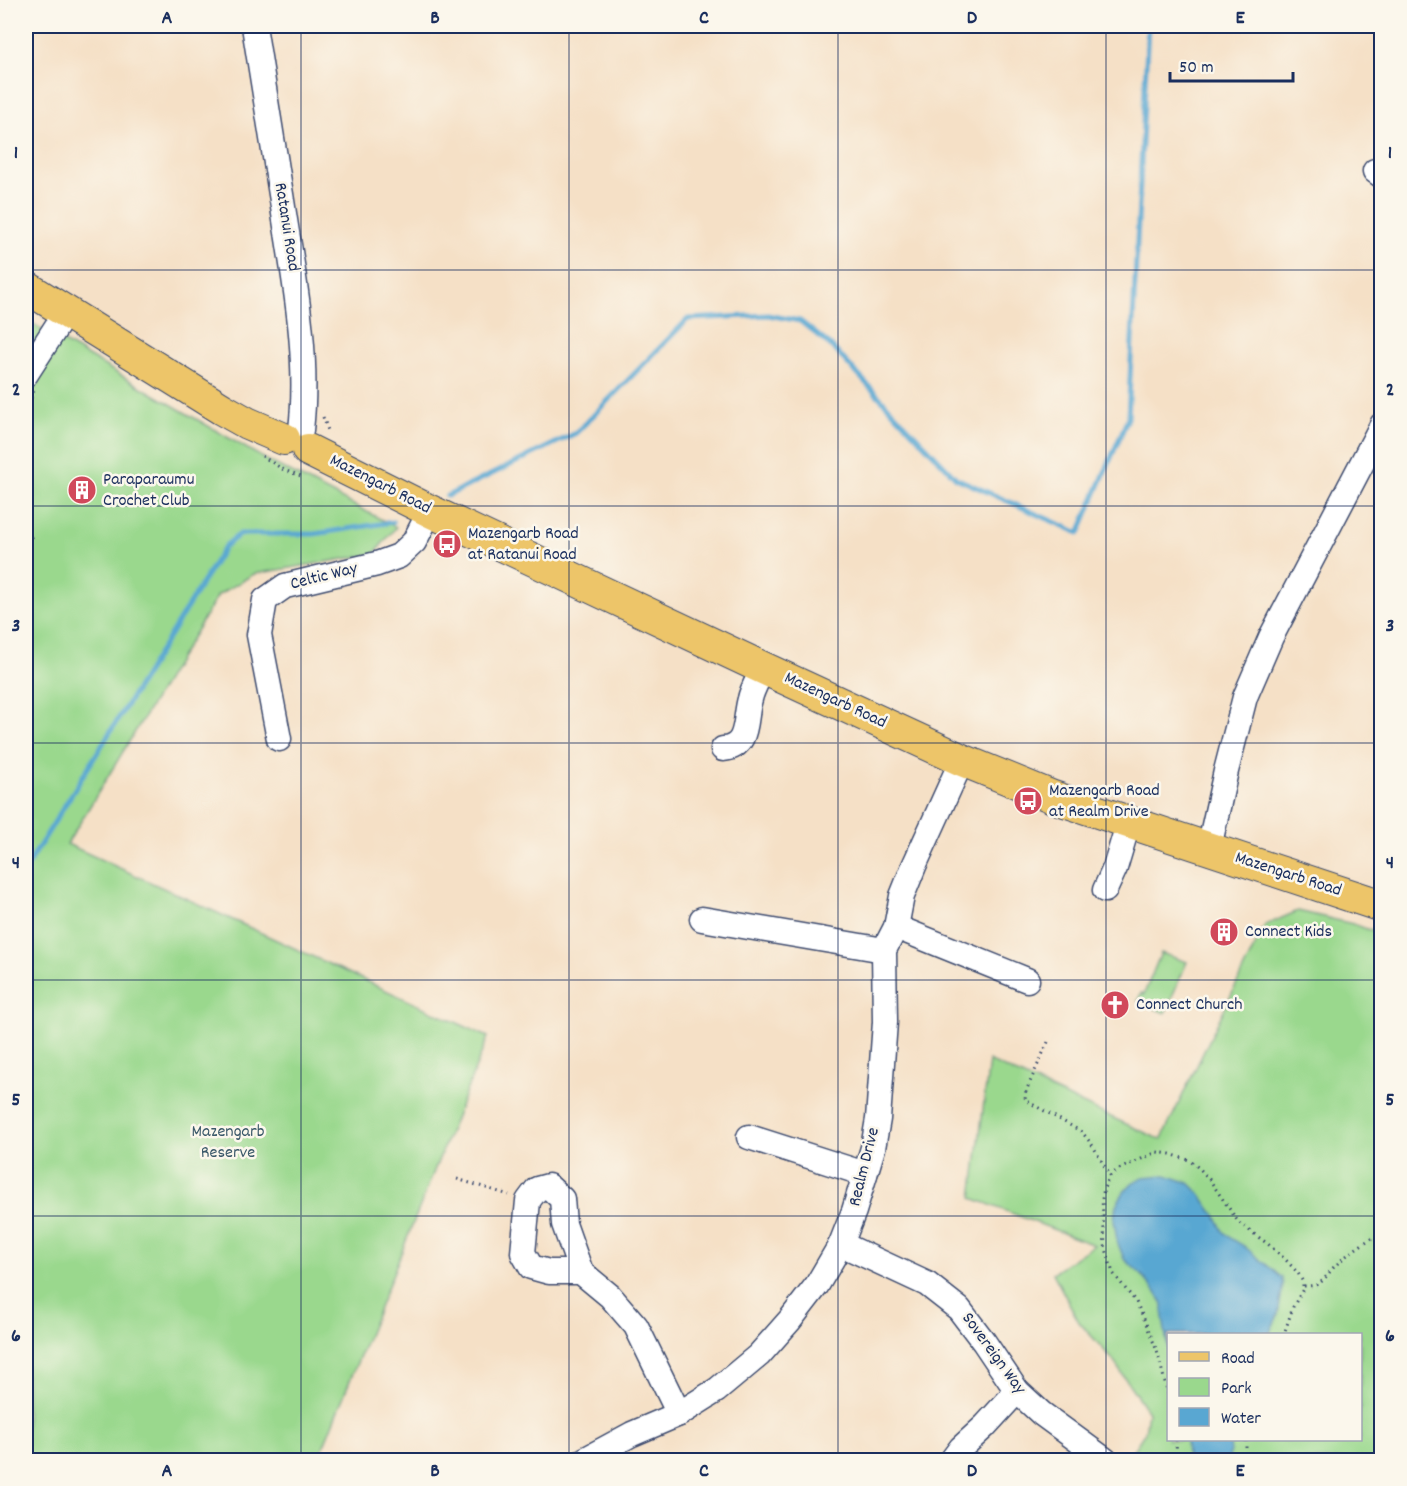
<svg xmlns="http://www.w3.org/2000/svg" width="1407" height="1486" viewBox="0 0 1407 1486" font-family="Dekko,sans-serif">
	<style>
		.green { fill: #9ad88d; stroke: #5a8476; stroke-width: 1.5; fill-rule: evenodd }
		.water { fill: #59a7d2; stroke: #3a6b98; stroke-width: 1.5 }
		.lines { fill: none; stroke-linecap: round; stroke-linejoin: round }
		.stream { stroke: #59a7d2; stroke-width: 5 }
		.minor-casing { stroke: #3c4a6e; stroke-width: 27 }
		.major-casing { stroke: #3c4a6e; stroke-width: 34 }
		.path { stroke: #3c4a6e; stroke-width: 3; stroke-dasharray: 1.5 4.5; stroke-linecap: butt }
		.minor { stroke: #fff; stroke-width: 24 }
		.major { stroke: #edc569; stroke-width: 32 }
		.grid { fill: none; stroke: #1b2f5e; stroke-width: 1.5; stroke-opacity: 0.55 }
		.labels { text-anchor: middle; dominant-baseline: central; stroke-width: 5; stroke-linejoin: round; paint-order: stroke }
		.street-label { font-size: 18px; fill: #1b2f5e; stroke: #fbf7ec }
		.poi-label { font-size: 18px; fill: #1b2f5e; stroke: #fbf7ec; text-anchor: start }
		.park-label { font-size: 18px; fill: #3b596a; stroke: #fbf7ec }
		.neatline { fill: none; stroke: #1b2f5e; stroke-width: 2 }
		.grid-label { font-size: 20px; text-anchor: middle; font-weight: bold; fill: #1b2f5e }
	</style>
	<rect width="100%" height="100%" fill="#fbf7ec"/>
	<filter id="ink" filterUnits="userSpaceOnUse"><feTurbulence type="fractalNoise" baseFrequency=".0167" numOctaves="2"/><feDisplacementMap in="SourceGraphic" scale="12" xChannelSelector="R" yChannelSelector="G"/><feConvolveMatrix kernelMatrix="1 2 1 2 8 2 1 2 1" color-interpolation-filters="sRGB"/></filter>
	<filter id="wash" filterUnits="userSpaceOnUse"><feTurbulence type="fractalNoise" baseFrequency=".008" numOctaves="4" result="noise"/><feDisplacementMap in="SourceGraphic" scale="24" xChannelSelector="R" yChannelSelector="G"/><feGaussianBlur stdDeviation="1.35" result="paint"/><feColorMatrix in="noise" values="0 0 0 0 0 0 0 0 0 0 0 0 0 0 0 0 0 1.4 0 .05"/><feComposite in="paint" operator="in"/></filter>
	<g filter="url(#wash)">
		<rect width="100%" height="100%" fill="#f5e0c6"/>
		<g class="green">
			<path d="M26,320L265,459L396,527L374,554L254,574L218,595L67,844L488,1037L318,1460H26Z"/>
			<path d="M1298,911L1353,924L1381,934V1460H1117L1132,1452L1145,1432L1148,1412L1112,1359L1079,1322L1053,1273L1094,1245L972,1198L989,1061L1161,1140L1265,925ZM1168,1334H1360V1440H1168Z"/>
			<path d="M1161,953L1187,962L1165,1013L1138,1001L1141,993L1144,994Z"/>
		</g>
		<g class="water">
			<path d="M1166,1175L1189,1183L1199,1193L1215,1215L1223,1231L1232,1239L1244,1246L1282,1278L1283,1284L1278,1315L1269,1334H1168V1350L1163,1318V1304L1155,1291L1141,1274L1124,1259L1117,1241L1114,1220L1116,1205L1124,1192L1132,1183L1143,1177Z"/>
			<path d="M1186,1440H1231L1229,1460H1187Z"/>
		</g>
		<g class="lines">
			<g class="stream">
				<path d="M447,496L576,433L688,319L768,315L800,321L830,345L956,478L1079,533L1128,418L1148,26"/>
				<path d="M26,868L225,546L240,534H314L393,522"/>
			</g>
		</g>
	</g>
	<g filter="url(#ink)">
		<g class="lines">
			<g class="minor-casing">
				<g id="minor">
					<path d="M254,26C264,90 275,155 285,220C296,289 309,360 301,430"/>
					<path d="M1375,171L1382,176"/>
					<path d="M26,374L66,312"/>
					<path d="M279,739L259,635L265,600L285,586L377,564L399,556L414,542L430,511"/>
					<path d="M723,749C750,747 744,718 750,699C752,689 759,678 763,668"/>
					<path d="M1209,848L1226,771L1245,697L1271,637L1382,425"/>
					<path d="M1105,890L1115,868L1129,821"/>
					<path d="M702,919L884,950"/>
					<path d="M896,927L1027,980"/>
					<path d="M749,1137L865,1174"/>
					<path d="M841,1244L927,1284L959,1309L984,1342L1017,1391L1042,1414L1105,1460"/>
					<path d="M581,1272L564,1224L562,1199L548,1186L537,1189L528,1201L523,1253L531,1267L549,1272H581L610,1296L636,1326L679,1414"/>
					<path d="M584,1460L632,1434L679,1414L717,1390L759,1355L790,1320L817,1285L841,1244L854,1211L873,1148L878,1119L885,1022L884,950L896,927L902,896L914,866L962,760"/>
					<path d="M952,1460L961,1448L985,1426L1017,1391"/>
				</g>
			</g>
			<g class="major-casing">
				<g id="major">
					<path d="M26,287L222,409L247,423L284,439"/>
					<path d="M308,450L430,511L763,668L962,760L1053,797L1382,906"/>
				</g>
			</g>
			<g class="path">
				<path d="M26,409L34,391"/>
				<path d="M323,417L329,433"/>
				<path d="M262,456L284,470L304,477"/>
				<path d="M26,541L35,534"/>
				<path d="M1048,1042L1026,1091L1025,1100L1082,1132L1093,1146L1110,1176"/>
				<path d="M457,1179L509,1195"/>
				<path d="M1304,1286C1309,1286 1313,1286 1318,1284C1325,1280 1329,1272 1335,1266C1348,1253 1365,1242 1382,1232"/>
				<path d="M1168,1394L1157,1351L1145,1321L1136,1302L1113,1273L1110,1263L1105,1245L1102,1199L1104,1188L1110,1176L1117,1170L1157,1152L1170,1154L1189,1160L1200,1169L1209,1179L1239,1223L1268,1244L1285,1259L1298,1273L1303,1282V1289L1293,1307L1284,1334"/>
				<path d="M1176,1440L1177,1460"/>
				<path d="M1246,1460V1440"/>
			</g>
			<use href="#minor" class="minor"/>
			<use href="#major" class="major"/>
		</g>
	</g>
	<path class="grid" d="M301,26V1460M569,26V1460M838,26V1460M1106,26V1460M26,270H1382M26,506H1382M26,743H1382M26,980H1382M26,1216H1382"/>
	<defs>
		<g id="building-disc" transform="scale(1.5)"><circle r="9.5" fill="#d1495b" stroke="#fbf7ec"/><path d="M-4-6H4V6H1V3H-1V6H-4ZM-2.5-4.3h1.7v1.8h-1.7ZM.8-4.3h1.7v1.8H.8ZM-2.5-1h1.7V.8h-1.7ZM.8-1h1.7V.8H.8Z" fill="#fff"/></g>
		<g id="bus-disc" transform="scale(1.5)"><circle r="9.5" fill="#d1495b" stroke="#fbf7ec"/><path d="M-5-6H5V4H4V6H2V4H-2V6H-4V4H-5ZM-3.5-4V0h7V-4ZM-3.5 1.2v1.5H-2V1.2ZM2 1.2v1.5H3.5V1.2Z" fill="#fff"/></g>
		<g id="church-disc" transform="scale(1.5)"><circle r="9.5" fill="#d1495b" stroke="#fbf7ec"/><path d="M-1.2-6h2.4v3.5h3.3v2.4h-3.3V6h-2.4V-.1h-3.3v-2.4h3.3Z" fill="#fff"/></g>
	</defs>
	<g fill-rule="evenodd">
		<use href="#building-disc" x="82" y="490"/>
		<use href="#bus-disc" x="447" y="544"/>
		<use href="#bus-disc" x="1028" y="801"/>
		<use href="#building-disc" x="1224" y="932"/>
		<use href="#church-disc" x="1115" y="1005"/>
	</g>
	<g class="labels">
		<g class="street-label">
			<text transform="translate(286 227) rotate(81)">Ratanui Road</text>
			<text transform="translate(380 485) rotate(27)">Mazengarb Road</text>
			<text transform="translate(324 577) rotate(-14)">Celtic Way</text>
			<text transform="translate(835 701) rotate(25)">Mazengarb Road</text>
			<text transform="translate(1288 875) rotate(18)">Mazengarb Road</text>
			<text transform="translate(865 1167) rotate(-76)">Realm Drive</text>
			<text transform="translate(993 1354) rotate(54)">Sovereign Way</text>
		</g>
		<g class="poi-label">
			<text x="103" y="480">Paraparaumu<tspan x="103" dy="21">Crochet Club</tspan></text>
			<text x="468" y="534">Mazengarb Road<tspan x="468" dy="21">at Ratanui Road</tspan></text>
			<text x="1049" y="791">Mazengarb Road<tspan x="1049" dy="21">at Realm Drive</tspan></text>
			<text x="1245" y="932">Connect Kids</text>
			<text x="1136" y="1005">Connect Church</text>
		</g>
		<g class="park-label">
			<text x="228" y="1132">Mazengarb<tspan x="228" dy="21">Reserve</tspan></text>
		</g>
	</g>
	<rect width="1407" height="1486" fill="none" stroke="#fbf7ec" stroke-width="66"/>
	<rect x="1167" y="1333" width="195" height="108" fill="#fbf7ec" stroke="#a1a7b3" stroke-width="1.5"/>
	<rect x="1179" y="1352" width="30" height="9" fill="#edc569" stroke="#a1a7b3" stroke-width="1.5"/>
	<text x="1221" y="1363" font-size="18" fill="#1b2f5e">Road</text>
	<rect x="1179" y="1378" width="30" height="18" fill="#9ad88d" stroke="#a1a7b3" stroke-width="1.5"/>
	<text x="1221" y="1393" font-size="18" fill="#1b2f5e">Park</text>
	<rect x="1179" y="1408" width="30" height="18" fill="#59a7d2" stroke="#a1a7b3" stroke-width="1.5"/>
	<text x="1221" y="1423" font-size="18" fill="#1b2f5e">Water</text>
	<path d="M1170 72v9h123v-9" fill="none" stroke="#1b2f5e" stroke-width="3"/>
	<text x="1179" y="72" font-size="18" fill="#1b2f5e" stroke="#fbf7ec" stroke-width="4.5" paint-order="stroke">50 m</text>
	<rect x="33" y="33" width="1341" height="1420" class="neatline"/>
	<g class="grid-label">
		<text x="167" y="23">A</text>
		<text x="435" y="23">B</text>
		<text x="704" y="23">C</text>
		<text x="972" y="23">D</text>
		<text x="1240" y="23">E</text>
		<text x="16" y="158">1</text>
		<text x="1390" y="158">1</text>
		<text x="16" y="395">2</text>
		<text x="1390" y="395">2</text>
		<text x="16" y="631">3</text>
		<text x="1390" y="631">3</text>
		<text x="16" y="868">4</text>
		<text x="1390" y="868">4</text>
		<text x="16" y="1105">5</text>
		<text x="1390" y="1105">5</text>
		<text x="16" y="1341">6</text>
		<text x="1390" y="1341">6</text>
		<text x="167" y="1476">A</text>
		<text x="435" y="1476">B</text>
		<text x="704" y="1476">C</text>
		<text x="972" y="1476">D</text>
		<text x="1240" y="1476">E</text>
	</g>
</svg>
